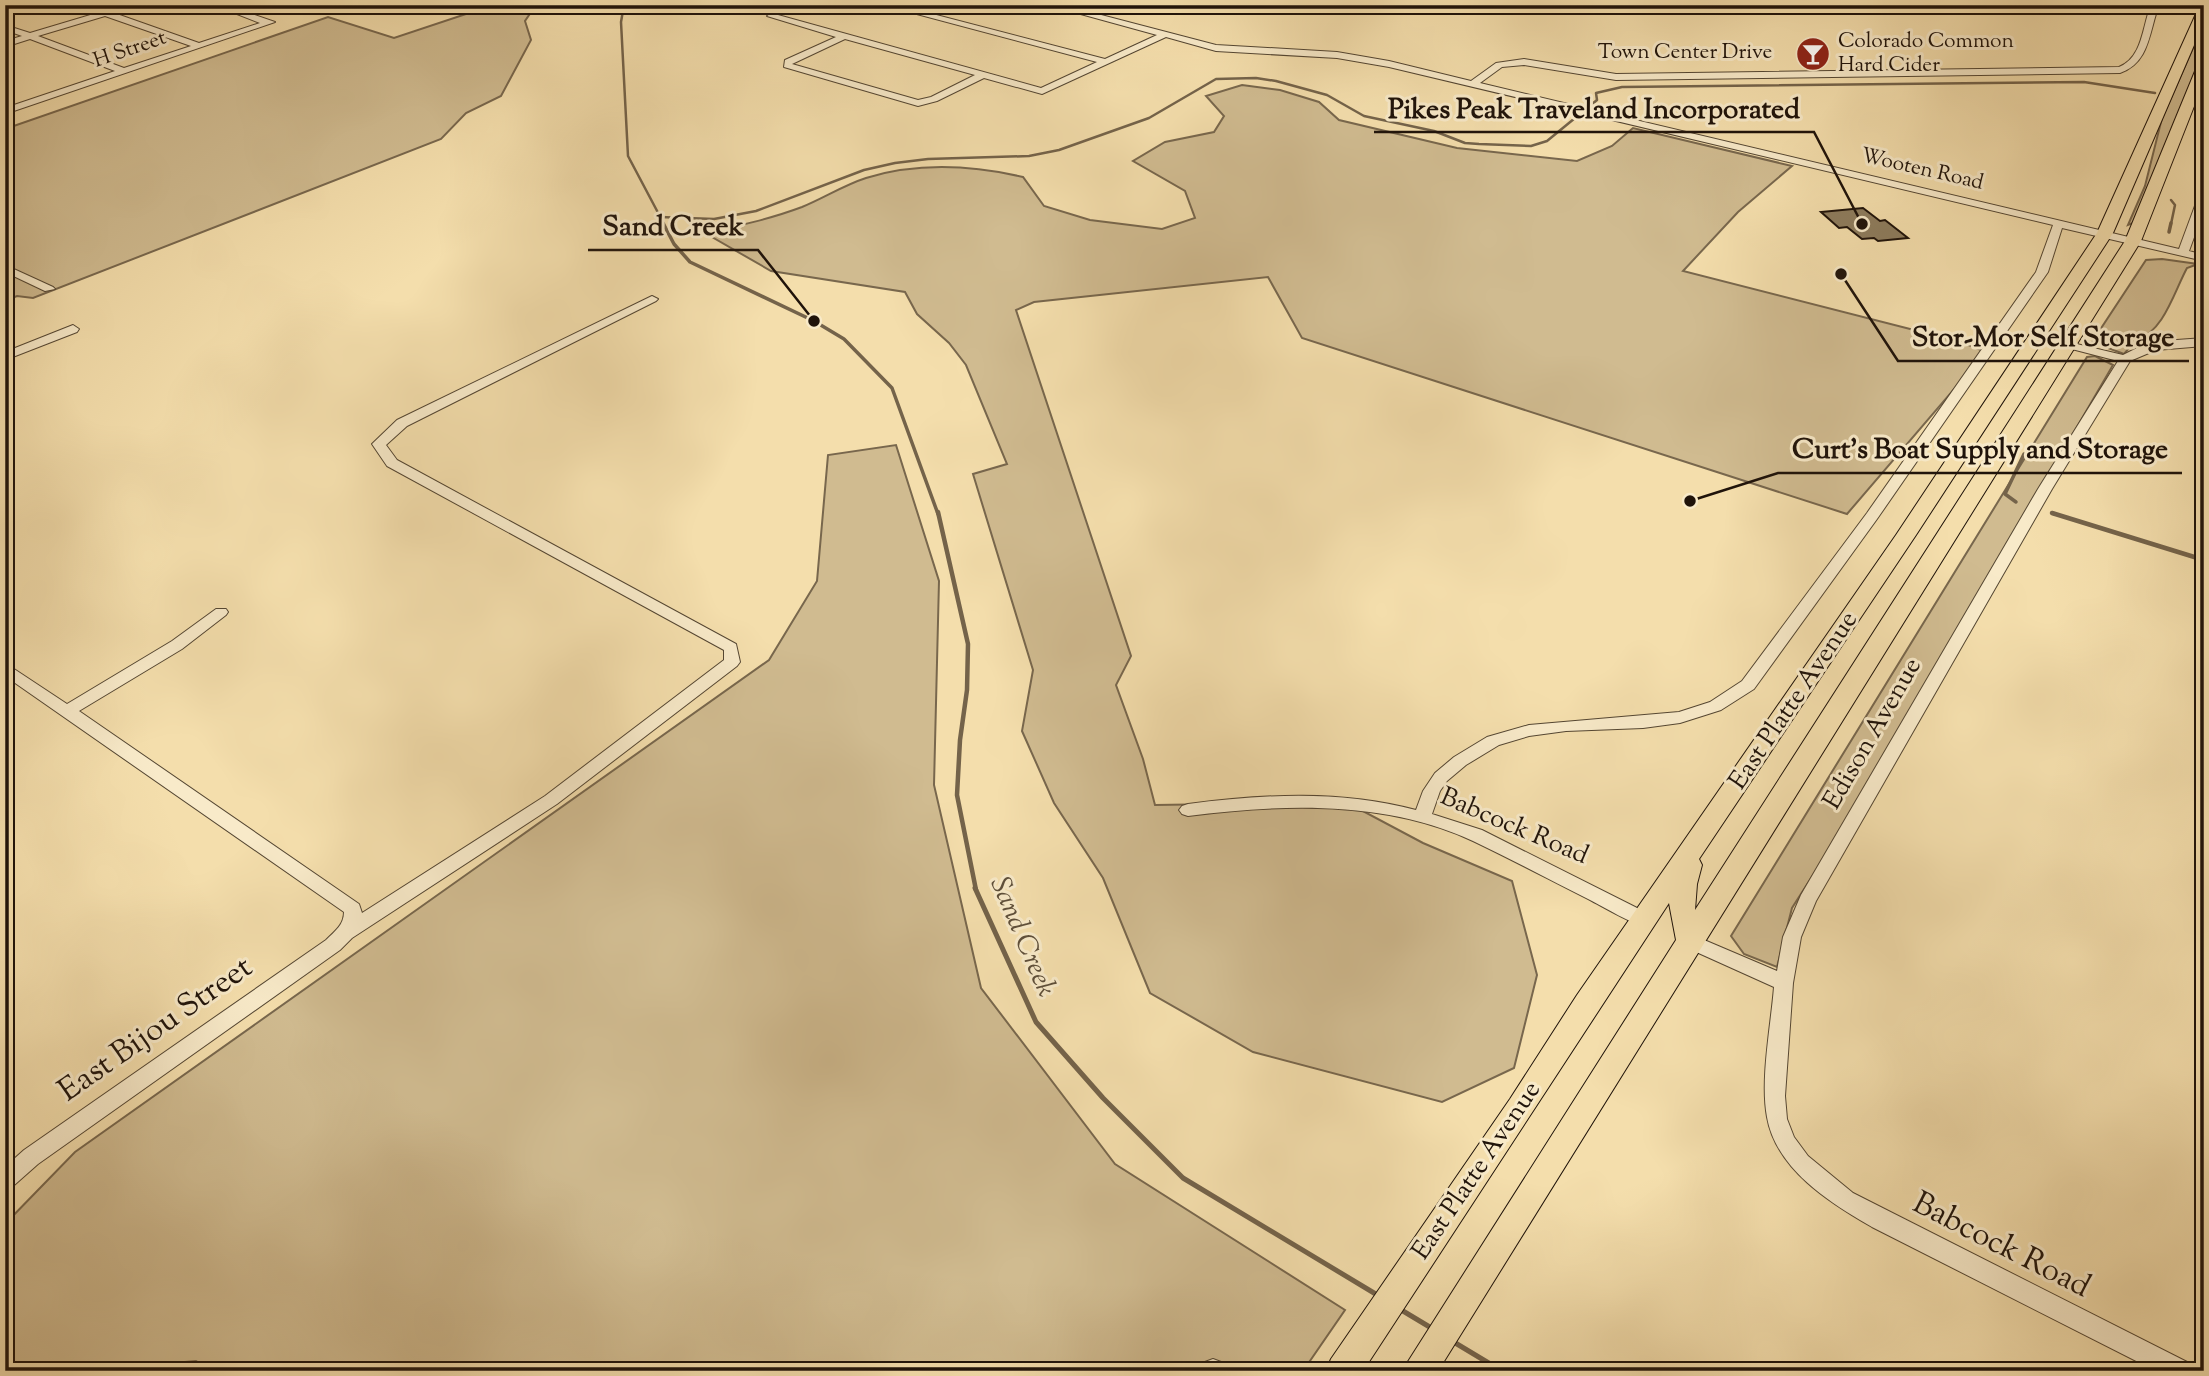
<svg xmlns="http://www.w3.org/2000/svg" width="2209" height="1376" viewBox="0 0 2209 1376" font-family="'Sorts Mill Goudy',serif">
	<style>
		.green { fill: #d0bb90; stroke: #78674d; stroke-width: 2 }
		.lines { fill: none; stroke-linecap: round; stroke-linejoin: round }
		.stream-far3 { stroke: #74634a; stroke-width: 2.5 }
		.stream-far2 { stroke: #74634a; stroke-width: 3.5 }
		.stream-far1 { stroke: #74634a; stroke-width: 4.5 }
		.stream { stroke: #74634a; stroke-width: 5 }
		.building { fill: #8e7d5e; stroke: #1f130a; stroke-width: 2 }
		.minor-casing { stroke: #544632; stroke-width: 2 }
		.highway-casing { stroke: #1f130a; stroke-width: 2 }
		.minor { fill: #f8eac9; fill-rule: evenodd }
		.highway { fill: #f4deac; fill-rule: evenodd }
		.labels { text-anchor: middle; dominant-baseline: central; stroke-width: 6; stroke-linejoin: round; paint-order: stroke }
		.far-poi-label { font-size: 21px; fill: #1f130a; stroke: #f8eac9; text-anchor: start }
		.far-street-label { font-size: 21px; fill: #1f130a; stroke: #f8eac9 }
		.street-label { font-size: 26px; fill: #1f130a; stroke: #f8eac9 }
		.water-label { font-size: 28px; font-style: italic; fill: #5e4f3a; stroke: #f8eac9 }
		.near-street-label { font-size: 32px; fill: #1f130a; stroke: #f8eac9 }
		.leader { fill: none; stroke: #1f130a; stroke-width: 2.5 }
		.callout-dot { fill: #1f130a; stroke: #f8eac9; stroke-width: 2.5 }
		.callout-label { font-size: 28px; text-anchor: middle; font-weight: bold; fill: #1f130a; stroke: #f8eac9; stroke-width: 6; stroke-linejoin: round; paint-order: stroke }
	</style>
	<rect width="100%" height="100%" fill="#f4deac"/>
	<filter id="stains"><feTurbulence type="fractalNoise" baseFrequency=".00286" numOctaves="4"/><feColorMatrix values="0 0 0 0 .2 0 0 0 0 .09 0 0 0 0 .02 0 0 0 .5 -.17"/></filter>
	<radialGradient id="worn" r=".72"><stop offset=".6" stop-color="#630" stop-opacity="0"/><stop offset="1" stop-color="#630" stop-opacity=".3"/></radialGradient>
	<g class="green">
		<path d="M493,5H536L525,21L531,40L501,96L466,113L441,139L33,298L17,296L5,301V129L328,17L394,38Z"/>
		<path d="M2204,23V54L2133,223L2128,225L2145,186L2162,118Z"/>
		<path d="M1242,85L1280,90L1319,102L1339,120L1457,148L1577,161L1612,146L1633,128L1792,166L1738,212L1683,271L1961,342L1986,352L1847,514L1302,338L1268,277L1034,302L1016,310L1131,656L1116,685L1143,759L1155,805L1346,802L1423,843L1512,881L1537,975L1514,1068L1442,1102L1253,1052L1150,993L1103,878L1054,803L1022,731L1033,670L973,474L1007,464L966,365L949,343L917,314L905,292L771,271L705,233C738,226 770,219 802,207C824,198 844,185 866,178C918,162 971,165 1023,177L1044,206L1090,220L1162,229L1195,218L1185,191L1133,161L1165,142L1214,132L1224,116L1206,96Z"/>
		<path d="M2162,259L2198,264L2187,268C2174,292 2164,331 2137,340L2140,344L2129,348L2124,354L2092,342L2146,260Z"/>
		<path d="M2095,356L2113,365L2016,532L1894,749L1792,908L1777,967L1744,954L1731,936L2087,357Z"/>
		<path d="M896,445L939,581L934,785L981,988L1115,1164L1345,1310L1303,1371H212L196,1361L80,1371H5V1224L75,1152L769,660L817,581L828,455Z"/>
	</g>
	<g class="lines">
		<g class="stream-far3">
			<path d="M624,5L621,22L628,156L664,224"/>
			<path d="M660,217L714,219L756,211L864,170L895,163L928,159L1029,156L1059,150L1149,118L1216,79L1256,78L1276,81L1327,95L1364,116L1434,131L1465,143L1479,144L1531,146L1547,141L1597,100L1596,93L1622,87L2084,82L2155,93"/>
			<path d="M2171,224L2175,205L2171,200"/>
		</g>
		<g class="stream-far2">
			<path d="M663,223L674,244L690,262L814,321L844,339L892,388L938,514"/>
			<path d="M2169,232L2171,223"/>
			<path d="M2016,502L2005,494L2024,454"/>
			<path d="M2052,513L2055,514"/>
		</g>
		<g class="stream-far1">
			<path d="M938,512L968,644L967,690L960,740L957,795L976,890"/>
			<path d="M2052,513L2204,560"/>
		</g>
		<g class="stream">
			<path d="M975,888L1036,1022L1103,1098L1183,1178L1379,1296"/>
			<path d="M1398,1308L1433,1329"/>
			<path d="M1452,1341L1502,1371"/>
		</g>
	</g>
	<path class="building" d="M1863,208L1880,221L1885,220L1908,238L1878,241L1874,238L1862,239L1847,227L1839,228L1821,212Z"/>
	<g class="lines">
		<g class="minor-casing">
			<g id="minor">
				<path d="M79,5C88,5 95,9 104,10C113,11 125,5 135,5L114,13L199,43L260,23L214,5H226L275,22L5,114V108L115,71L30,39L5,47V41L22,36L5,30V25L30,33L97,13ZM105,16L191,46L124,68L38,36Z"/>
				<path d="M784,5H795L778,15L1041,88L1097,62L883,5H898L1105,59L1157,35L1048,5H1063L1216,45L1337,52L1389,61L1471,81L1496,63L1524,59L1616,74L2119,67C2143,57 2142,27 2151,5H2159C2149,31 2150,63 2120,73L1616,80L1524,65L1502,67L1480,83L2179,249L2199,195L2204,192V210L2189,251L2204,255V261L2062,228L2048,272L1877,519L1754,689L1721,710L1680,723L1643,728L1566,731L1529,736L1499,745L1466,765L1447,781L1440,791L1432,814L1482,830L1651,915L1654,920L1651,925L1645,927C1627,921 1609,910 1592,901C1552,881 1513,860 1473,841C1385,800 1281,804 1188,816L1182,814L1179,810L1182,806L1188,804C1264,794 1341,790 1416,810L1423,791L1435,773L1454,757L1487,737L1529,725L1679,712L1710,702L1742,681L1867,513L2036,272L2053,225L1389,67L1337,58L1216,51L1166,37L1042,94L984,78L937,101L918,106L784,67L785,60L836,37L767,16ZM845,39L975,75L931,97L918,100L792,64Z"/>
				<path d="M5,265L53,287L55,289L45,291L5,272Z"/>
				<path d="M652,296L658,299L656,301L407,426L386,445L397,460L736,644L740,662L737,666L557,804L352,938L340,950L38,1164L12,1187L5,1189V1167L24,1150L326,940C335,931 344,925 344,912L5,676V663L67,704L172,641L216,609H226L228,612L226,615L182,649L79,711L359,904L362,913L545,796L724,660V650L387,466L372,444L397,420Z"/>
				<path d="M73,325L79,329L77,332L5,360V352Z"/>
				<path d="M2204,338V346L2156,350L2130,361L2052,489L1816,901L1801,937L1793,983L1785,1096L1787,1119L1794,1137L1808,1156L1853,1193L2189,1363L2193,1371H2156L1872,1227C1830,1203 1776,1169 1767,1117C1760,1080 1771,1025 1774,987L1683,946L1681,941L1683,936L1690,934L1777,971L1783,937L1801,895L2038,489L2118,361L2064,347V341L2123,355L2139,347L2163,341Z"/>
				<path d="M1213,1359L1221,1362L1226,1371H1202L1205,1362Z"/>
			</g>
		</g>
		<g class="highway-casing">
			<path id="highway" d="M2200,5H2204V22L2113,233L1916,535L1699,859L1702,865L1697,884L1695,910L2125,241L2198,64L2204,60V81L2141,241L1438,1371H1402L1676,940L1669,903L1363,1371H1326L1331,1359L1510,1099L1577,995L1896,535L2097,233Z"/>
		</g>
		<use href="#minor" class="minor"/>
		<use href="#highway" class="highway"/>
	</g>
	<defs>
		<g id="bar-disc" transform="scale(1.75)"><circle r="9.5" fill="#8f2418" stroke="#f8eac9"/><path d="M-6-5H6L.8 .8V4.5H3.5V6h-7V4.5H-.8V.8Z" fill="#fff"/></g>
	</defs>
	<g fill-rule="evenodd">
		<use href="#bar-disc" x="1813" y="54"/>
	</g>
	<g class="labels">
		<g class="far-poi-label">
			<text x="1838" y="42">Colorado Common<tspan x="1838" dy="24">Hard Cider</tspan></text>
		</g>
		<g class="far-street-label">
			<text transform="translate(130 50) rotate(-19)">H Street</text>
			<text x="1685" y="53">Town Center Drive</text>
			<text transform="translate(1922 170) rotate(13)">Wooten Road</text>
		</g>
		<g class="street-label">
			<text transform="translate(1794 701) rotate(-56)">East Platte Avenue</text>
			<text transform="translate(1873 734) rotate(-60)">Edison Avenue</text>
			<text transform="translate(1514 827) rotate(23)">Babcock Road</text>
			<text transform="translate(1477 1171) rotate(-56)">East Platte Avenue</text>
		</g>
		<g class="water-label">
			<text transform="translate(1022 937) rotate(67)">Sand Creek</text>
		</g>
		<g class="near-street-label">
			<text transform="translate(156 1030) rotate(-35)">East Bijou Street</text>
			<text transform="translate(2001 1246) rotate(27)">Babcock Road</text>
		</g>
	</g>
	<path class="leader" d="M1862 224L1814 132H1374M814 321L758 250H588M1841 274L1898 361H2189M1690 501L1778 473H2182"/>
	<g class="callout-dot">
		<circle cx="1862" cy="224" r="7"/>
		<circle cx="814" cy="321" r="7"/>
		<circle cx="1841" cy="274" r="7"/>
		<circle cx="1690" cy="501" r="7"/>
	</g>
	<g class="callout-label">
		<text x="1594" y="118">Pikes Peak Traveland Incorporated</text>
		<text x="673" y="235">Sand Creek</text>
		<text x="2043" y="346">Stor-Mor Self Storage</text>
		<text x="1980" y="458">Curt's Boat Supply and Storage</text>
	</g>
	<rect width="2209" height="1376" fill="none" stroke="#f4deac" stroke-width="28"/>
	<rect x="7" y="7" width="2195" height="1362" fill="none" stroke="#1f130a" stroke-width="3.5"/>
	<rect x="14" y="14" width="2181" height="1348" fill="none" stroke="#1f130a" stroke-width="2"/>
	<rect width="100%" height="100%" filter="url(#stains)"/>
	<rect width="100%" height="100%" fill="url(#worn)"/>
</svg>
